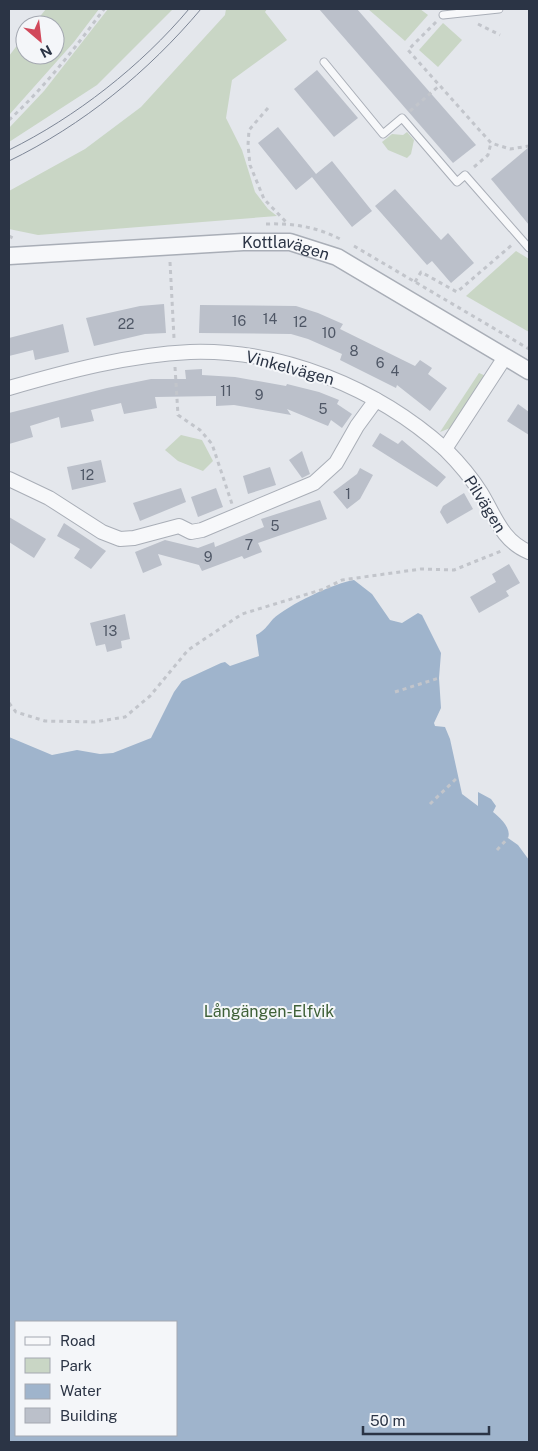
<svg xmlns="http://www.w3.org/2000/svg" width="538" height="1451" viewBox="0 0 538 1451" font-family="'Public Sans',sans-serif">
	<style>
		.green { fill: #c9d6c5 }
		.water { fill: #9fb4cc; fill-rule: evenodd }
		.building { fill: #bbc0ca }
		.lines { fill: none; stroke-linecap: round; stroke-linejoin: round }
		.service-casing { stroke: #a9aeb7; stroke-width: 9 }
		.minor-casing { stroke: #a9aeb7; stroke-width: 16 }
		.tertiary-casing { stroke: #a9aeb7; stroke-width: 19 }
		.path { stroke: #c2c5cb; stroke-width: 3; stroke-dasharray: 4 4; stroke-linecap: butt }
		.service { stroke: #f7f8fa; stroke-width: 7 }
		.minor { stroke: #f7f8fa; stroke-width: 14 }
		.tertiary { stroke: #f7f8fa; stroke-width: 16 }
		.tram { stroke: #7d8696; stroke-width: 1 }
		.labels { text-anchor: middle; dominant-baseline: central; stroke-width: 4; stroke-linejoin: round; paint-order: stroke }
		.number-label { font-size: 14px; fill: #4f5766 }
		.street-label { font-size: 16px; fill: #2b3445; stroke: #f4f6f9 }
		.park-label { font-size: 16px; fill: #3f6138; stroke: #f4f6f9 }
	</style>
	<rect width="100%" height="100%" fill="#e4e7ec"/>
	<g class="green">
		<path d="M46,9H99L74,42L9,115V56L25,35V55H55V25H33Z"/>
		<path d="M108,9H173L97,85L9,142V128L44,91Z"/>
		<path d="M226,9H267L265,12L287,40L232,80L226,118L242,150L255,192L268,209L277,216L38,235L9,229V191L85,149L141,107L225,15Z"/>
		<path d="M368,9H420L428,15L405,41Z"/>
		<path d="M443,23L462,40L438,67L419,50Z"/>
		<path d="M407,132L414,140L411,154L407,158L388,150L382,142L392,134L403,135Z"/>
		<path d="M516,251L529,259V332L466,296Z"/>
		<path d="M479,373L486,376L453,427L440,432Z"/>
		<path d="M181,435L202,440L213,461L203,471L178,461L165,450Z"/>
	</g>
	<path class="water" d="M354,580L372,594L390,620L402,623L418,613L422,615L441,653L439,678L441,708L434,723L435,726L445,727L450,739L462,794L478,806V792L491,799L496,806L493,812C499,817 512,828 508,838L518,845L529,860V1442H9V737L52,755L77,750L100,754L113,753L151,738L174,692L182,681L221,663L225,662L230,666L259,656L256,635C264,631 267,626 273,619C288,605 334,583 354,580ZM16,1322H176V1435H16Z"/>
	<g class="building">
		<path d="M319,9H357L476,145L453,163Z"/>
		<path d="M317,70L358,118L334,137L294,89Z"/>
		<path d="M278,127L316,174L332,161L372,211L352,227L312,177L296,190L258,143Z"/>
		<path d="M529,147V225L491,179Z"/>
		<path d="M395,189L441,240L448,233L474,263L451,283L432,261L427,265L375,206Z"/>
		<path d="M164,304L166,333L145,334L94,346L86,318L140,306Z"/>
		<path d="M200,305L296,306L318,313L343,324L340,329L415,366L420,360L432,368L428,374L447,388L430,411L397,385L396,388L340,360L342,354L308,339L291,334L199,333Z"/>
		<path d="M63,324L69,352L35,360L33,350L9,356V338Z"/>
		<path d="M202,369V375L235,377L286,386L287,384L319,392L339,400L337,404L352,414L342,428L331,420L328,426L287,409L291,415L234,405L216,406V396L155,397L157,408L124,414L121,403L91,410L94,421L61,428L59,417L30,426L33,437L9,444V413L107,388L151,379H186L185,370Z"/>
		<path d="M518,404L529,412V435L507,421Z"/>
		<path d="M380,433L398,444L402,440L446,477L437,487L372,446Z"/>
		<path d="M302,451L310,474L302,478L289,460Z"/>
		<path d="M101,460L106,482L72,490L67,467Z"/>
		<path d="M270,467L276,485L248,494L243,476Z"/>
		<path d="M360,468L373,475L360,499L347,509L333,492L357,474Z"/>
		<path d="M181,488L186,502L140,521L133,503Z"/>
		<path d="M216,488L223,507L198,517L191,497Z"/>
		<path d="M464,493L473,509L447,524L440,512L443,506Z"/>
		<path d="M320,500L327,519L258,543L262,552L244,559L242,556L202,571L199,565L158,554L162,565L143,573L135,552L165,540L198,548L214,542L215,547L264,527L261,519Z"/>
		<path d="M9,517L46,539L34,558L9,542Z"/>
		<path d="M64,523L106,551L91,569L74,558L80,549L57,536Z"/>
		<path d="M509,564L520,583L506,591L509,596L479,613L470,597L496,582L492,574Z"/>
		<path d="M125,614L130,639L121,641L122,648L107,652L105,644L96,646L90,623Z"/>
	</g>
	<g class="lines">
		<g class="service-casing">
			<g id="service">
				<path d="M443,15L499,9"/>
				<path d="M324,62L383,134L402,118L457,182L465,175L529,248"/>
			</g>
		</g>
		<g class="minor-casing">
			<g id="minor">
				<path d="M9,388C68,371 128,355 190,352C282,349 377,388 445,449C458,462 471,477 481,493C495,516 502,541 529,552"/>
				<path d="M445,449L505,357"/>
				<path d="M9,479L49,498L102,532L120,539L134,538L179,526L191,532L202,530L314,483L336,463L357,426L376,400"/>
			</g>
		</g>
		<g class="tertiary-casing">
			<g id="tertiary">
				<path id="s1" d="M9,256L243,242H290L337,257L529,371"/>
			</g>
		</g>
		<g class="path">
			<path d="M436,22L408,50L491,143L510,149L529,146"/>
			<path d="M478,24L500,35"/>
			<path d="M268,108L249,130L248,145L250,165L264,199L287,223"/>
			<path d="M410,111L440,85"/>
			<path d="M9,120C45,87 75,48 104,9"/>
			<path d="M474,167L488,155L491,143"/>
			<path d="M266,224C293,223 318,227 342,240"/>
			<path d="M9,236L15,239"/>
			<path d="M354,246L529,349"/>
			<path d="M170,262L174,338"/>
			<path d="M415,282L421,272L457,292L513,244"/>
			<path d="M175,367L178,415L200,430L212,444L232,504"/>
			<path d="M395,692L439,678"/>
			<path d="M9,703L16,712L45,721L94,722L125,717L150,696L188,650L242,614L324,589L342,580L421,569L454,570L501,551"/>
			<path d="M430,804L458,777"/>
			<path d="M497,850L508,838"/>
		</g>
		<use href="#service" class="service"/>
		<use href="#minor" class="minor"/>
		<use href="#tertiary" class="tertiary"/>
		<g class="tram">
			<path d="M9,150C76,117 141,66 189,9"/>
			<path d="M9,161C83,125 148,72 201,9"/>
		</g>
	</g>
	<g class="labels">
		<g class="number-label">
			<text x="270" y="319">14</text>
			<text x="239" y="321">16</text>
			<text x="300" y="322">12</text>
			<text x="126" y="324">22</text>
			<text x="329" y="333">10</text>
			<text x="354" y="351">8</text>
			<text x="380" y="363">6</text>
			<text x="395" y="371">4</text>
			<text x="226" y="391">11</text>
			<text x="259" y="395">9</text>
			<text x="323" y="409">5</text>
			<text x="87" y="475">12</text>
			<text x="348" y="494">1</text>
			<text x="275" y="526">5</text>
			<text x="249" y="545">7</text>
			<text x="208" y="557">9</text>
			<text x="110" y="631">13</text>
		</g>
		<g class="street-label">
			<text stroke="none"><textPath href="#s1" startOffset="278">Kottlavägen</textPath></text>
			<text transform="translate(290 368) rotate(15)">Vinkelvägen</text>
			<text transform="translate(485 504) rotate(58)">Pilvägen</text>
		</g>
		<g class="park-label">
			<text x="269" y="1011">Långängen-Elfvik</text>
		</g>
	</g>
	<rect width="538" height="1451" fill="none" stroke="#2b3445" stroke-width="20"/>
	<rect x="15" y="1321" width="162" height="115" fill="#f4f6f9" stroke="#a4a8b1"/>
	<rect x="25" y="1337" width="25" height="8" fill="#f7f8fa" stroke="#a4a8b1"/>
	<text x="60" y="1346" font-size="15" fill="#2b3445">Road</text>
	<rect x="25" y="1358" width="25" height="15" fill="#c9d6c5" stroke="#a4a8b1"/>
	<text x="60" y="1371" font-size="15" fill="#2b3445">Park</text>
	<rect x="25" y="1384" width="25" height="15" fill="#9fb4cc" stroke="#a4a8b1"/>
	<text x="60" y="1396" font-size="15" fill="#2b3445">Water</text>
	<rect x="25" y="1408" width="25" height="15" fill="#bbc0ca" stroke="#a4a8b1"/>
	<text x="60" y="1421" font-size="15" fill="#2b3445">Building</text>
	<g transform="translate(40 40) rotate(152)"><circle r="24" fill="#f4f6f9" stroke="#a4a8b1"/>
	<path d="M0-4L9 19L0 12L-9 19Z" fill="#d1495b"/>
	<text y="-8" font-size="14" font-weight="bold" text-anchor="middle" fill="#2b3445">N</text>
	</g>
	<path d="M363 1426v8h126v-8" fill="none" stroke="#2b3445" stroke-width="2.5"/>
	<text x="370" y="1426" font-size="15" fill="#2b3445" stroke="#f4f6f9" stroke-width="4" paint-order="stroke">50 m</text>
</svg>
